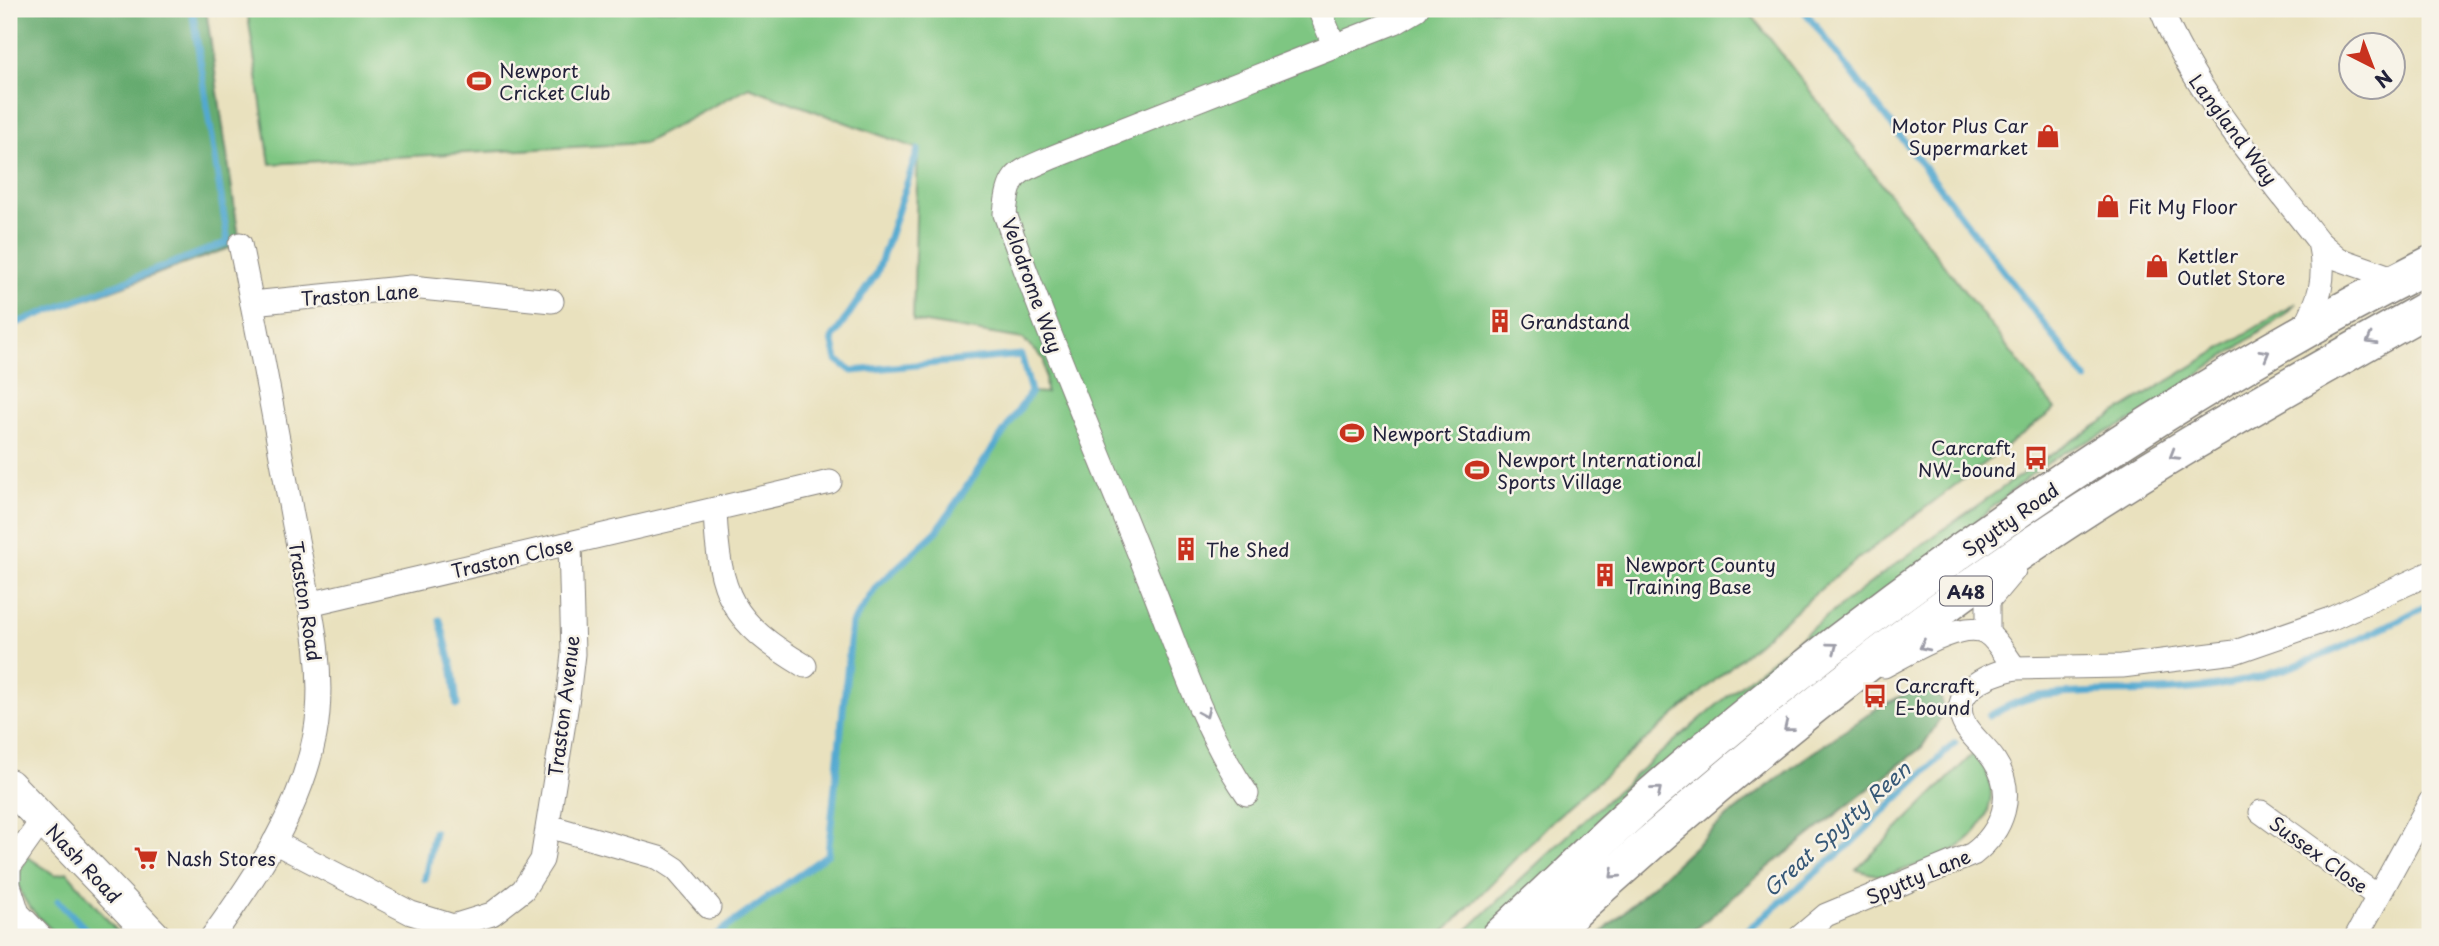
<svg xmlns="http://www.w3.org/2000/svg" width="2439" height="946" viewBox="0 0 2439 946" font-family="'Playpen Sans',sans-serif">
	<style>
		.green { fill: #7ec682; stroke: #50745e; stroke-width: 2 }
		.forest { fill: #66ab70; stroke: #446656; stroke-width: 2 }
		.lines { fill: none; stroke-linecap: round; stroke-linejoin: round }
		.stream { stroke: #53a9d0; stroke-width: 7 }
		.street-casing { stroke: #86827c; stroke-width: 25 }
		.secondary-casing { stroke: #86827c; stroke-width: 34 }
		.primary-casing { stroke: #86827c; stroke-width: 38 }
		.street { stroke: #fff; stroke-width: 23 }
		.secondary { stroke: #fff; stroke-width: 32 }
		.primary { stroke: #fff; stroke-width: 35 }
		.oneway { stroke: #9c9ca7 }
		.labels { text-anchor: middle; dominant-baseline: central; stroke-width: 5; stroke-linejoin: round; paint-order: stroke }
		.shield { fill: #f7f3e8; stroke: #62616f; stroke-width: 2 }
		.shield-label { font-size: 18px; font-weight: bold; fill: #22223b }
		.poi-label { font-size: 19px; fill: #22223b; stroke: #f7f3e8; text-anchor: start }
		.street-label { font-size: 19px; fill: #22223b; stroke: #f7f3e8 }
		.water-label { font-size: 21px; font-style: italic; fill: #365877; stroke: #f7f3e8 }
	</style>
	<rect width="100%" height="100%" fill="#f7f3e8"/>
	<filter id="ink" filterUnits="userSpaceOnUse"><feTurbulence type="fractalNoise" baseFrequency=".0143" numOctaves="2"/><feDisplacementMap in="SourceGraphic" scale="14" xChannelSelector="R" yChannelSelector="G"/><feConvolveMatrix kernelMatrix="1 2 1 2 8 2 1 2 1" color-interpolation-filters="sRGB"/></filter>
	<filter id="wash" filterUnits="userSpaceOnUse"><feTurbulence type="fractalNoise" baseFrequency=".00686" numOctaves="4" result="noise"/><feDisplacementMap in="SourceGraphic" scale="28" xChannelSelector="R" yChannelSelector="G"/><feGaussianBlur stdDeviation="1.57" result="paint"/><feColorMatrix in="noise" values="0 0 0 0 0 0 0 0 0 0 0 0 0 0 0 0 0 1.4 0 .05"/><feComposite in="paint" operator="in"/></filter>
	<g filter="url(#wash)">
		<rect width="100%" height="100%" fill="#e9e1be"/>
		<g class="green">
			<path d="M247,9H1747L2055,409L1837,575L1552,821L1439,937H713L828,854L852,624L877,586L937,531L1031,392L1046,393L1044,359L1023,339L913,321L918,149L749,87L644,143L270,164Z"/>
			<path d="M2296,303L2283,316L2133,420L2063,453L2032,474L1483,937H1460C1629,773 1807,622 2001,489C2096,422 2197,364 2296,303Z"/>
			<path d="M1973,754C1987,768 1994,783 1990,803C1980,850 1933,859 1894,873L1881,876L1856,870Z"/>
			<path d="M28,857L55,875L67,872L122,937H59C37,915 1,889 28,857Z"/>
		</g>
		<g class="forest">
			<path d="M9,9H206L240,244L9,327Z"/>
			<path d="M1926,691L1940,696L1945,711L1922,747L1755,878L1687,937H1597L1723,820L1802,760L1879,707L1903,695Z"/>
		</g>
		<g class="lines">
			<g class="stream">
				<path d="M1803,9L2086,379"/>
				<path d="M9,326L228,242L192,9"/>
				<path d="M440,620L453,671L457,705"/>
				<path d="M1989,716C2005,707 2021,699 2039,696C2097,689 2156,695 2216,686C2293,674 2362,639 2430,604"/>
				<path d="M425,879L434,832"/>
				<path d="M58,901L93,937"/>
				<path d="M713,937L828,854L852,624L877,586L937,531L1031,392L1021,355L852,371L837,360L832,339L877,273L918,150"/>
				<path d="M1739,937L1851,843L1955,743"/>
			</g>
		</g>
	</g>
	<g filter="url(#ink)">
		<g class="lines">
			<g class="street-casing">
				<g id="street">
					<path d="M1319,9L1334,45"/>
					<path d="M2161,9C2196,96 2262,168 2319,242L2339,259L2399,280"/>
					<path d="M252,303L411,287L552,301"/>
					<path d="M2302,332C2320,300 2327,278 2319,242"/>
					<path d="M715,511C719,596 731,622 805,666"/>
					<path d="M309,604L830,482"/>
					<path d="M1988,634V601L2014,570"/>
					<path d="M2015,668L2122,666L2235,652L2330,619L2430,573"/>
					<path d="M1247,794C1203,731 1177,647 1148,576C1100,455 1048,336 1005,214C1009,171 1017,173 1053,157L1395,22L1417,9"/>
					<path d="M2261,812L2377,896"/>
					<path d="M548,826L659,858L676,869L709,907"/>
					<path d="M274,842L411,913L453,926L492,914L523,890L542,860L568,697L573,654L570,544"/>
					<path d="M9,881V867L43,819"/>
					<path d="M9,885L18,913L41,937"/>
					<path d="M212,937C256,877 301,809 315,735C328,665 306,589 293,520C276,428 259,336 240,244"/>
					<path d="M1800,937L1826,915L1973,854C2003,831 2017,794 1994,760C1986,748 1974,739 1966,727C1945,692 1988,674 2015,668C2007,658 1998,641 1987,633C1963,618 1906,655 1884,666"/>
					<path d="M2356,937L2430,802"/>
				</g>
			</g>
			<g class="secondary-casing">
				<path id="secondary" d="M9,785L155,937"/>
			</g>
			<g class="primary-casing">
				<g id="primary">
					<path d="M1499,937C1550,890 1599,841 1651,795C1884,593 2155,403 2430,264"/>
					<path d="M1546,937C1681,812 1823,693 1972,586C2117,482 2275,394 2430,307"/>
				</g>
			</g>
			<use href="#street" class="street"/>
			<use href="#secondary" class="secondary"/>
			<use href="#primary" class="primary"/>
		</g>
		<defs><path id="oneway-chevron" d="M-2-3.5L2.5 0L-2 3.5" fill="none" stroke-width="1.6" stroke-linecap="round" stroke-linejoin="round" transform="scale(1.75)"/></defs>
		<g class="oneway">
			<use href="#oneway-chevron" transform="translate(2371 340) rotate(151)"/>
			<use href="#oneway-chevron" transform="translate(2265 354) rotate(-30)"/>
			<use href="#oneway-chevron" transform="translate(2174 455) rotate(149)"/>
			<use href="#oneway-chevron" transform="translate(1924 646) rotate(154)"/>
			<use href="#oneway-chevron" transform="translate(1833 647) rotate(-36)"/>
			<use href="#oneway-chevron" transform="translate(1205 713) rotate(66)"/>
			<use href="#oneway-chevron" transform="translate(1788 727) rotate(141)"/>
			<use href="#oneway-chevron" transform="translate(1657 791) rotate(-40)"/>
			<use href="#oneway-chevron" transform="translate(1614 874) rotate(137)"/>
		</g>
	</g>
	<defs>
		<g id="stadium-bare" transform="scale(1.89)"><path d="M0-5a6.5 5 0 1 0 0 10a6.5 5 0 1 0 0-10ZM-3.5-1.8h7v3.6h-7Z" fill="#c8321e" stroke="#f7f3e8" stroke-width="2.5" paint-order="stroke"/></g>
		<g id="shop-bare" transform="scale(1.89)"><path d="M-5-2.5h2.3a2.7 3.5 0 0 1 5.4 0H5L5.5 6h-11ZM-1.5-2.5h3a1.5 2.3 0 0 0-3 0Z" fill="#c8321e" stroke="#f7f3e8" stroke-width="2.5" paint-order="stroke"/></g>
		<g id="building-bare" transform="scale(1.89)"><path d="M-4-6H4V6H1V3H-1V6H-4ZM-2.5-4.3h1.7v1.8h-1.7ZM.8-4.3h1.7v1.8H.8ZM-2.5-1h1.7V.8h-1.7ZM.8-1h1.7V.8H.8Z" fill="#c8321e" stroke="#f7f3e8" stroke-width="2.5" paint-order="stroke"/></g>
		<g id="bus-bare" transform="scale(1.89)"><path d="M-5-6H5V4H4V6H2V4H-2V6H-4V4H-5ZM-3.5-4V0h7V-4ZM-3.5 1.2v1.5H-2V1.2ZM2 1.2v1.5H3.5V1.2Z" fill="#c8321e" stroke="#f7f3e8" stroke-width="2.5" paint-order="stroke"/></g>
		<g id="supermarket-bare" transform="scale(1.89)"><path d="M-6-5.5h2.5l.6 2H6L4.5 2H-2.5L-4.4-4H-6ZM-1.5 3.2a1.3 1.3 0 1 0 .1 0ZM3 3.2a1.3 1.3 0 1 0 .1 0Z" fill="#c8321e" stroke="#f7f3e8" stroke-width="2.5" paint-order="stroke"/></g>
	</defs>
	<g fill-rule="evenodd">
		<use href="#stadium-bare" x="479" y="81"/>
		<use href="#shop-bare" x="2048" y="136"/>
		<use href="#shop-bare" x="2108" y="206"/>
		<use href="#shop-bare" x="2157" y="266"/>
		<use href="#building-bare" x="1500" y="321"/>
		<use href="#stadium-bare" x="1352" y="433"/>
		<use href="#bus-bare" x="2036" y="458"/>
		<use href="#stadium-bare" x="1477" y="470"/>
		<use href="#building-bare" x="1186" y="549"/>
		<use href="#building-bare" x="1605" y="575"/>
		<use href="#bus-bare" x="1875" y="696"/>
		<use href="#supermarket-bare" x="146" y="858"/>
	</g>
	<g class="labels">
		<rect class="shield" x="1940" y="576.5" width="52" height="29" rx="5"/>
		<g class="shield-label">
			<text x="1966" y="591">A48</text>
		</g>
		<g class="poi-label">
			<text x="499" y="70">Newport<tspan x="499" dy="22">Cricket Club</tspan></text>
			<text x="2028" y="125" text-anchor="end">Motor Plus Car<tspan x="2028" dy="22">Supermarket</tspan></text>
			<text x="2128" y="206">Fit My Floor</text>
			<text x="2177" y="255">Kettler<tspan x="2177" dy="22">Outlet Store</tspan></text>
			<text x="1520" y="321">Grandstand</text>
			<text x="1372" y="433">Newport Stadium</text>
			<text x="2016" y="447" text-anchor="end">Carcraft,<tspan x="2016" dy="22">NW-bound</tspan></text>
			<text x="1497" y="459">Newport International<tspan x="1497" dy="22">Sports Village</tspan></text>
			<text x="1206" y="549">The Shed</text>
			<text x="1625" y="564">Newport County<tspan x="1625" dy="22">Training Base</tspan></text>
			<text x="1895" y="685">Carcraft,<tspan x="1895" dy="22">E-bound</tspan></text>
			<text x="166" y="858">Nash Stores</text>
		</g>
		<g class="street-label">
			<text transform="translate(2234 129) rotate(53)">Langland Way</text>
			<text transform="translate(1033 285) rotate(70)">Velodrome Way</text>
			<text transform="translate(360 294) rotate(-4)">Traston Lane</text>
			<text transform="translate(2010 519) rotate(-35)">Spytty Road</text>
			<text transform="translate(512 557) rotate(-13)">Traston Close</text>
			<text transform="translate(306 601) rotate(81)">Traston Road</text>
			<text transform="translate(563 706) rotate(-83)">Traston Avenue</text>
			<text transform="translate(2319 854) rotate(36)">Sussex Close</text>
			<text transform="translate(84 863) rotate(47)">Nash Road</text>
			<text transform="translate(1918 876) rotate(-23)">Spytty Lane</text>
		</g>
		<g class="water-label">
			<text transform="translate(1836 828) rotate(-42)">Great Spytty Reen</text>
		</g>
	</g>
	<rect width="2439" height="946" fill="none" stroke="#f7f3e8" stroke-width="35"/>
	<g transform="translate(2372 66) rotate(138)"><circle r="33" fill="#f7f3e8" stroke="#a29fa3" stroke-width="2"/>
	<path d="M0-5L12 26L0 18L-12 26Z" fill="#c8321e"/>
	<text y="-10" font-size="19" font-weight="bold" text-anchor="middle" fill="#22223b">N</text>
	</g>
</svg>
